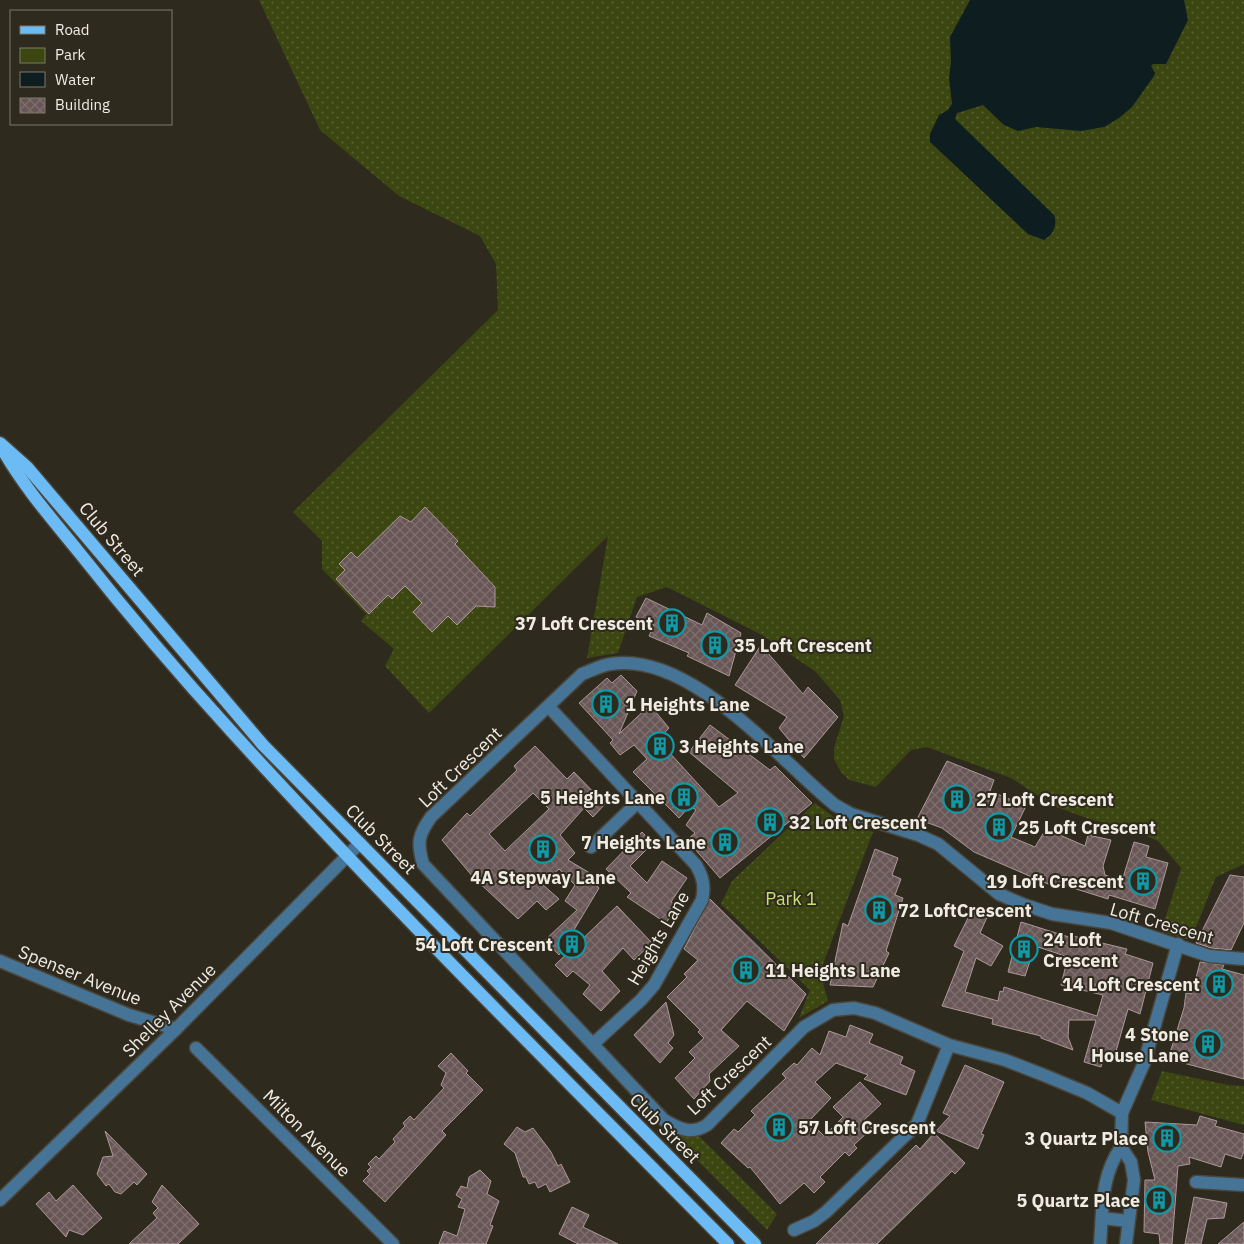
<svg xmlns="http://www.w3.org/2000/svg" width="1244" height="1244" viewBox="0 0 1244 1244" font-family="'IBM Plex Sans',sans-serif">
	<style>
		.green { fill: url(#green-dots) }
		.water { fill: #0e1e20 }
		.building { fill: url(#building-cross-hatch); stroke: #ab9897; fill-rule: evenodd }
		.lines { fill: none; stroke-linecap: round; stroke-linejoin: round }
		.minor-casing { stroke: #4a453a; stroke-width: 15 }
		.major-casing { stroke: #4a453a; stroke-width: 15 }
		.minor { stroke: #457497; stroke-width: 12 }
		.major { stroke: #6cbbf5; stroke-width: 12 }
		.labels { text-anchor: middle; dominant-baseline: central; stroke-width: 4; stroke-linejoin: round; paint-order: stroke }
		.street-label { font-size: 18px; fill: #f0ece4; stroke: #2f2a1e }
		.poi-label { font-size: 18px; font-weight: bold; fill: #f0ece4; stroke: #2f2a1e; text-anchor: start }
		.park-label { font-size: 18px; fill: #c7e073; stroke: #2f2a1e }
	</style>
	<defs>
		<pattern id="green-dots" width="8" height="8" patternUnits="userSpaceOnUse" patternTransform="scale(1.25)"><rect width="8" height="8" fill="#3c4611"/><path d="M2 2h.1M6 6h.1" fill="none" stroke="#586134" stroke-width="1.8" stroke-linecap="round"/></pattern>
		<pattern id="building-cross-hatch" width="8" height="8" patternUnits="userSpaceOnUse" patternTransform="scale(1.25)"><rect width="8" height="8" fill="#685756"/><path d="M0 0l8 8M0 8l8-8" fill="none" stroke="#7e6f6e"/></pattern>
	</defs>
	<rect width="100%" height="100%" fill="#2f2a1e"/>
	<g class="green">
		<path d="M259,0H1244V864L1216,877L1191,940L1161,932L1181,868L1158,841L1132,830L1086,818L1054,806L1011,778L927,747L911,750L876,787L849,780L841,772L834,759V748L844,716L840,700L816,672L762,635L667,587L637,597L618,653L587,658L608,536L429,713L385,666L394,649L361,621L366,614L322,569V541L293,512L498,310L496,264L480,236L399,196L320,130Z"/>
		<path d="M815,803L834,817L873,832L820,972L828,1001L799,1018L810,990L721,904L732,881Z"/>
		<path d="M1162,1071L1228,1085L1244,1086V1125L1151,1100Z"/>
		<path d="M672,1135H698L777,1214L767,1230Z"/>
	</g>
	<path class="water" d="M970,0H1184L1188,20L1166,64H1153L1151,66L1155,73L1154,76L1132,107L1119,118L1104,127L1081,131L1036,127L1018,131L1004,125L983,105L957,113L955,119L957,121L1054,215C1058,225 1053,235 1044,240L1028,234L930,142V134L939,115L948,110L952,104L949,78L951,62L950,37Z"/>
	<g class="building">
		<path d="M425,507L458,541L455,544L466,556L495,587V607L476,606L457,625L448,616L432,632L413,612L422,603L405,586L392,599L388,595L369,614L336,579L345,570L339,564L351,552L357,558L400,516L411,522Z"/>
		<path d="M646,598L702,625L707,613L741,633L729,676L687,656L689,653L649,636L654,625L636,617Z"/>
		<path d="M761,645L803,694L808,687L838,717L804,758L779,728L787,717L735,685Z"/>
		<path d="M621,675L637,691L619,734L650,705L669,728L658,740L719,807L738,793L689,752L710,725L770,770L775,766L812,803L720,878L687,840L695,833L686,825L696,810L690,806L679,818L633,772L647,759L634,745L620,755L610,743L613,740L579,703L607,678L612,683Z"/>
		<path d="M535,746L567,779L574,772L605,804L593,817L584,808L560,835L575,853L568,860L593,875L590,878L599,888L559,955L545,940L577,910L565,901L575,885L559,869L542,884L559,899L546,910L537,901L518,919L473,877L442,840L467,813L470,816L517,770L514,766ZM533,793L549,809L505,851L489,834Z"/>
		<path d="M947,761L994,780L990,791L1026,806L1011,837L1035,847L1046,829L1085,846L1088,835L1111,840L1103,866L1105,875L1122,881L1134,842L1149,846L1146,857L1168,863L1155,909L1109,895L1108,899L1057,883L1055,887L974,852L942,828L917,819Z"/>
		<path d="M642,832L653,843L630,866L647,883L662,861L687,878L671,902L677,906L666,923L627,897L631,893L606,869Z"/>
		<path d="M875,849L898,858L892,875L901,879L895,895L903,898L886,951L889,953L873,987L830,985L843,923L848,926Z"/>
		<path d="M1230,875L1244,877V923L1231,950L1211,948L1196,943Z"/>
		<path d="M710,899L806,994L784,1031L747,1001L721,1030L739,1046L709,1074L710,1081L694,1099L675,1078L695,1058L689,1052L704,1038L698,1032L700,1030L667,997L687,977L684,974L698,960L684,949Z"/>
		<path d="M617,906L652,943L634,960L623,948L602,971L620,991L601,1011L583,994L590,985L573,971L567,977L555,965Z"/>
		<path d="M974,906L988,915L980,933L1003,946L991,966L976,958L965,992L998,1001L1000,991L1003,992L1004,987L1097,1016L1103,995L1061,985L1068,957L1035,946L1025,976L1008,972L1021,922L1072,938L1073,936L1127,949L1125,954L1153,963L1140,1014L1128,1009L1113,1062L1103,1059L1101,1067L1084,1062L1096,1020H1069L1068,1037L1073,1050L1041,1038V1036L992,1024L993,1019L942,1006L964,951L954,946Z"/>
		<path d="M1200,962L1224,965L1222,969L1244,975V1079L1168,1059L1184,1008L1186,993L1192,994Z"/>
		<path d="M666,1002L674,1035L668,1043L673,1048L660,1063L634,1035Z"/>
		<path d="M850,1025L873,1034L869,1043L903,1057L900,1064L915,1071L906,1095L864,1079L868,1075L836,1063L815,1082L831,1098L809,1121L824,1136L843,1117L833,1107L860,1082L881,1104L864,1120L872,1128L854,1145L857,1148L849,1156L845,1152L820,1177L825,1182L814,1193L804,1183L780,1204L750,1167L748,1168L721,1143L734,1129L738,1132L755,1115L751,1111L786,1078L782,1074L794,1063L797,1065L812,1048L820,1055L829,1031L846,1037Z"/>
		<path d="M451,1053L468,1071L466,1073L483,1090L442,1131L446,1135L385,1202L363,1181L370,1174L367,1171L371,1167L368,1164L376,1156L379,1159L395,1142L393,1139L405,1126L403,1123L410,1116L414,1120L444,1088L441,1085L446,1073L438,1066Z"/>
		<path d="M965,1065L1004,1082L981,1134L984,1135L978,1149L936,1131L950,1116L943,1113Z"/>
		<path d="M1200,1116L1217,1121L1215,1126L1244,1134V1151L1241,1159L1225,1154L1221,1167L1189,1157L1190,1164L1178,1166L1172,1244H1160L1159,1234L1144,1232L1145,1180H1155L1148,1152L1145,1122L1197,1125Z"/>
		<path d="M517,1127L525,1132L533,1128L551,1152L558,1166L561,1164L570,1182L550,1192L546,1184L538,1188L535,1182L529,1184L526,1177H523L515,1153L504,1144Z"/>
		<path d="M105,1131L147,1174L137,1185L134,1182L121,1194L115,1192L109,1184L106,1186L97,1174L103,1157L113,1156Z"/>
		<path d="M934,1133L965,1163L955,1174L952,1171L877,1244H816L916,1145L920,1149Z"/>
		<path d="M480,1170L491,1181L487,1194L499,1201L490,1225L493,1226L486,1244H439L444,1231L457,1236L465,1209L458,1207L462,1199L456,1195L461,1186L467,1188L469,1177Z"/>
		<path d="M73,1185L102,1218L83,1235L69,1230L66,1237L36,1204L49,1192L56,1201Z"/>
		<path d="M162,1185L199,1224L178,1244H129L157,1218L153,1213L158,1208L152,1202Z"/>
		<path d="M1194,1197L1227,1203L1224,1218L1207,1219L1201,1244H1185Z"/>
		<path d="M572,1207L589,1215L583,1227L618,1244H578L559,1234Z"/>
		<path d="M1244,1222V1244H1218Z"/>
	</g>
	<g class="lines">
		<g class="minor-casing">
			<g id="minor">
				<path d="M549,707L696,865C703,877 705,886 702,900L654,985L641,1000L593,1044"/>
				<path d="M591,847L637,803"/>
				<path d="M0,961L129,1015L176,1029"/>
				<path d="M196,1048L393,1244"/>
				<path d="M1122,1113L1087,1093L1046,1076L1005,1060L949,1045L875,1013L854,1008L833,1010L804,1027L707,1125C691,1135 679,1129 664,1120L423,864C417,843 418,835 431,817L582,674C591,671 601,665 611,664C691,651 779,760 835,805L851,814L918,835L938,844L999,894L1022,904L1052,914L1111,923L1209,956L1244,959"/>
				<path d="M1121,1147L1122,1113L1144,1063L1178,944"/>
				<path d="M1121,1147L1131,1162L1134,1180L1126,1244"/>
				<path d="M1196,1182L1244,1185"/>
				<path d="M0,1200L176,1029L360,843"/>
				<path d="M1102,1218L1128,1221"/>
				<path d="M794,1230L814,1221L826,1212L917,1124L949,1045"/>
				<path d="M1100,1244C1103,1208 1100,1178 1121,1147"/>
			</g>
		</g>
		<g class="major-casing">
			<g id="major">
				<path d="M0,443L27,467L263,745L755,1244"/>
				<path d="M4,452C25,488 52,519 78,551C127,613 178,673 232,732C392,908 561,1075 728,1244"/>
			</g>
		</g>
		<use href="#minor" class="minor"/>
		<use href="#major" class="major"/>
	</g>
	<defs>
		<g id="building-ring" transform="scale(1.4375)"><circle r="9.5" fill="#2f2a1e" stroke="#0f9aa8" stroke-width="1.5"/><path d="M-4-6H4V6H1V3H-1V6H-4ZM-2.5-4.3h1.7v1.8h-1.7ZM.8-4.3h1.7v1.8H.8ZM-2.5-1h1.7V.8h-1.7ZM.8-1h1.7V.8H.8Z" fill="#0f9aa8"/></g>
	</defs>
	<g fill-rule="evenodd">
		<use href="#building-ring" x="672" y="623"/>
		<use href="#building-ring" x="715" y="645"/>
		<use href="#building-ring" x="606" y="704"/>
		<use href="#building-ring" x="660" y="746"/>
		<use href="#building-ring" x="684" y="797"/>
		<use href="#building-ring" x="957" y="799"/>
		<use href="#building-ring" x="770" y="822"/>
		<use href="#building-ring" x="999" y="827"/>
		<use href="#building-ring" x="725" y="842"/>
		<use href="#building-ring" x="543" y="849"/>
		<use href="#building-ring" x="1143" y="881"/>
		<use href="#building-ring" x="879" y="910"/>
		<use href="#building-ring" x="572" y="944"/>
		<use href="#building-ring" x="1024" y="949"/>
		<use href="#building-ring" x="746" y="970"/>
		<use href="#building-ring" x="1219" y="984"/>
		<use href="#building-ring" x="1208" y="1044"/>
		<use href="#building-ring" x="779" y="1127"/>
		<use href="#building-ring" x="1167" y="1138"/>
		<use href="#building-ring" x="1159" y="1200"/>
	</g>
	<g class="labels">
		<g class="street-label">
			<text transform="translate(112 539) rotate(50)">Club Street</text>
			<text transform="translate(460 767) rotate(-44)">Loft Crescent</text>
			<text transform="translate(381 839) rotate(45)">Club Street</text>
			<text transform="translate(1162 923) rotate(16)">Loft Crescent</text>
			<text transform="translate(658 938) rotate(-60)">Heights Lane</text>
			<text transform="translate(80 975) rotate(22)">Spenser Avenue</text>
			<text transform="translate(169 1010) rotate(-45)">Shelley Avenue</text>
			<text transform="translate(729 1075) rotate(-43)">Loft Crescent</text>
			<text transform="translate(665 1128) rotate(45)">Club Street</text>
			<text transform="translate(307 1133) rotate(45)">Milton Avenue</text>
		</g>
		<g class="poi-label">
			<text x="653" y="623" text-anchor="end">37 Loft Crescent</text>
			<text x="734" y="645">35 Loft Crescent</text>
			<text x="625" y="704">1 Heights Lane</text>
			<text x="679" y="746">3 Heights Lane</text>
			<text x="665" y="797" text-anchor="end">5 Heights Lane</text>
			<text x="976" y="799">27 Loft Crescent</text>
			<text x="789" y="822">32 Loft Crescent</text>
			<text x="1018" y="827">25 Loft Crescent</text>
			<text x="706" y="842" text-anchor="end">7 Heights Lane</text>
			<text x="543" y="877" text-anchor="middle">4A Stepway Lane</text>
			<text x="1124" y="881" text-anchor="end">19 Loft Crescent</text>
			<text x="898" y="910">72 LoftCrescent</text>
			<text x="1043" y="939">24 Loft<tspan x="1043" dy="21">Crescent</tspan></text>
			<text x="553" y="944" text-anchor="end">54 Loft Crescent</text>
			<text x="765" y="970">11 Heights Lane</text>
			<text x="1200" y="984" text-anchor="end">14 Loft Crescent</text>
			<text x="1189" y="1034" text-anchor="end">4 Stone<tspan x="1189" dy="21">House Lane</tspan></text>
			<text x="798" y="1127">57 Loft Crescent</text>
			<text x="1148" y="1138" text-anchor="end">3 Quartz Place</text>
			<text x="1140" y="1200" text-anchor="end">5 Quartz Place</text>
		</g>
		<g class="park-label">
			<text x="791" y="898">Park 1</text>
		</g>
	</g>
	<rect x="10" y="10" width="162" height="115" fill="#2f2a1e" stroke="#7c786d"/>
	<rect x="20" y="26" width="25" height="8" fill="#6cbbf5" stroke="#7c786d"/>
	<text x="55" y="35" font-size="15" fill="#f0ece4">Road</text>
	<rect x="20" y="48" width="25" height="15" fill="#3c4611" stroke="#7c786d"/>
	<text x="55" y="60" font-size="15" fill="#f0ece4">Park</text>
	<rect x="20" y="72" width="25" height="15" fill="#0e1e20" stroke="#7c786d"/>
	<text x="55" y="85" font-size="15" fill="#f0ece4">Water</text>
	<rect x="20" y="98" width="25" height="15" fill="url(#building-cross-hatch)" stroke="#7c786d"/>
	<text x="55" y="110" font-size="15" fill="#f0ece4">Building</text>
</svg>
